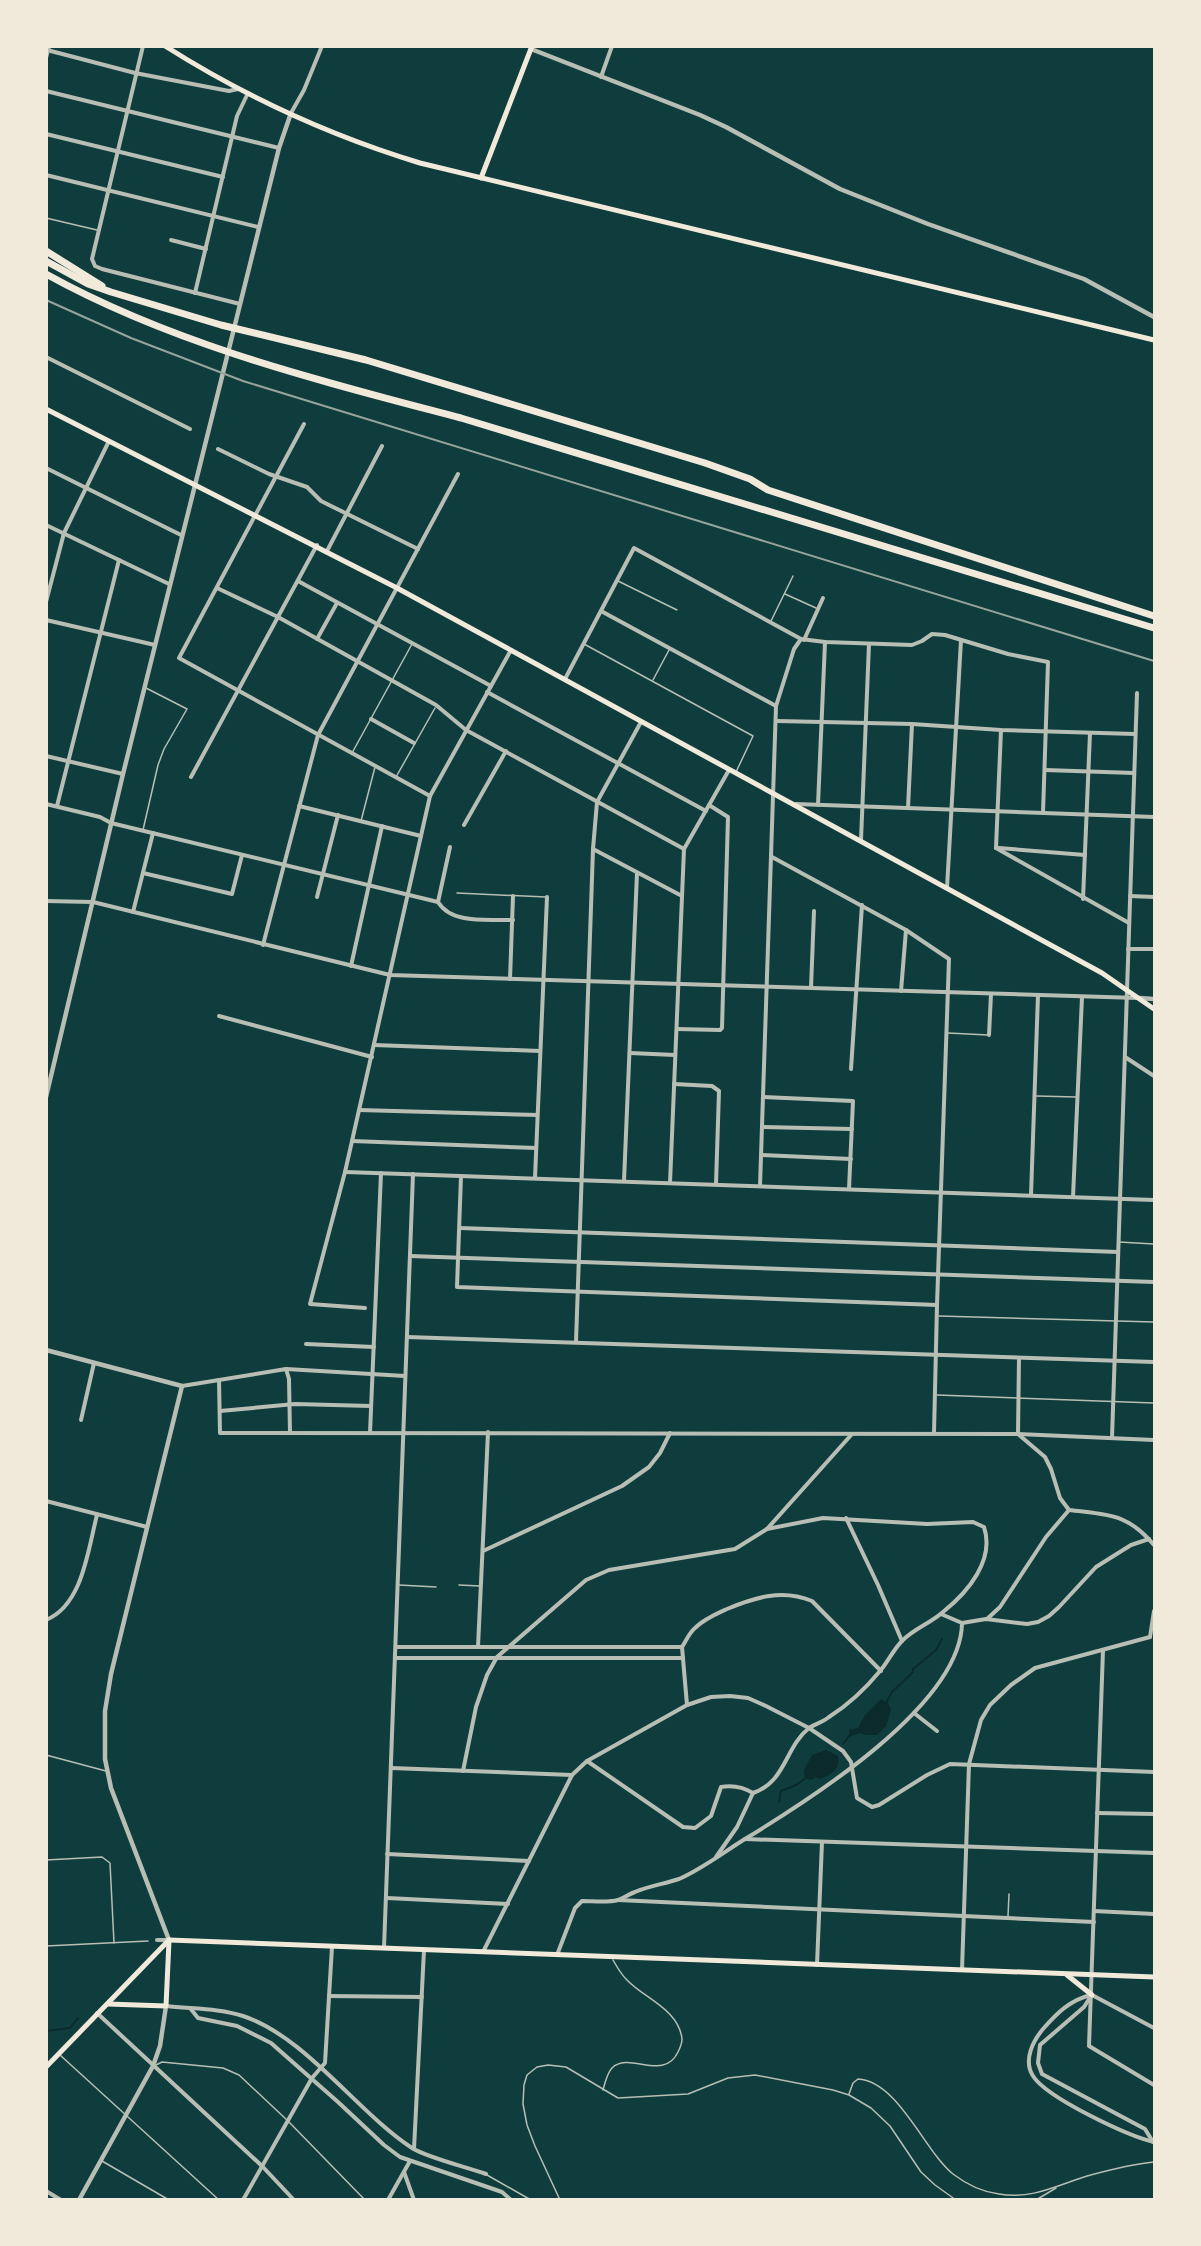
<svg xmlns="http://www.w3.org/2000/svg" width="1201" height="2246" viewBox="0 0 1201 2246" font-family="Roboto,sans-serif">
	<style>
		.water { fill: #0a2a2b }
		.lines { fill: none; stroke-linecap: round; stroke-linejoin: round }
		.stream { stroke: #0a2a2b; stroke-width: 2 }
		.service { stroke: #b8beb3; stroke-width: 1.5 }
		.minor { stroke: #b8beb3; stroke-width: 4 }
		.tertiary { stroke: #b8beb3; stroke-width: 4.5 }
		.secondary { stroke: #f1e9da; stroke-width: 5 }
		.primary { stroke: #f1e9da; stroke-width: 5 }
		.motorway { stroke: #f1e9da; stroke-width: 7 }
		.rail { stroke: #97a49c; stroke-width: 2 }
	</style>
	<rect width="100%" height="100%" fill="#0f3d3e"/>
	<g class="water">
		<path d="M881,1699L888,1703L891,1710L886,1726L877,1735H866L860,1733L849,1737V1730L858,1728L865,1715Z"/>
		<path d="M826,1750L838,1756C841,1769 831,1775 820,1779L816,1777L811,1780L805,1778L804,1770L812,1755Z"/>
	</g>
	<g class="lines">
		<g class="stream">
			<path d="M886,1703L892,1692L913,1672V1669L936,1650L942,1639"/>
			<path d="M843,1744L849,1736"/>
			<path d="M779,1802L781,1791L796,1785L806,1778"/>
			<path d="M46,2031L70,2028L78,2018"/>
		</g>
		<g class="service">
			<path d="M46,218L97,230"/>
			<path d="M618,581L677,610"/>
			<path d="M785,594L816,608"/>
			<path d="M771,621L793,576"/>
			<path d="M584,644L753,736L736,772"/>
			<path d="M653,680L669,650"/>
			<path d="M352,753L412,644"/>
			<path d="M396,777L435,708"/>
			<path d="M361,821L375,767"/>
			<path d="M143,830L158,765L164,749L187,709L146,688"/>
			<path d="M457,893L546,897"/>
			<path d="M948,1033L988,1035"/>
			<path d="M1036,1096L1077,1097"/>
			<path d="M1119,1242L1154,1244"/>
			<path d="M939,1316L1154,1322"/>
			<path d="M937,1395L1154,1403"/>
			<path d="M399,1585L436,1587"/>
			<path d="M459,1585L480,1586"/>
			<path d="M46,1755L106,1771"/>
			<path d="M46,1860L102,1857L110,1863L114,1943"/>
			<path d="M1008,1916L1009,1894"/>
			<path d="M46,1946L148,1941"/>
			<path d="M60,2055L219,2200"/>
			<path d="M156,2065L162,2062L223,2068L239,2075L288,2121L365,2200"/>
			<path d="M603,2090C605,2083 607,2073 612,2068C629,2051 664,2082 678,2052C680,2048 682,2043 682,2039C679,2009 643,1998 626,1979C621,1974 617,1967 613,1960"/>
			<path d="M849,2094L853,2083L858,2079C898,2081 925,2152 953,2174C966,2184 983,2192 999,2194C1031,2200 1058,2185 1087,2176C1109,2170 1132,2164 1154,2162"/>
			<path d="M102,2161L169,2200"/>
			<path d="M487,2175L531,2200"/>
			<path d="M560,2200L535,2146L527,2125L523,2104L524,2085L527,2075L537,2067L548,2065L566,2067L618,2098L688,2094L728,2078L755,2075L833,2090L849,2095L871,2108L890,2126L921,2172L935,2185L956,2200"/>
			<path d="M1036,2200L1056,2188"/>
		</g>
		<g class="minor">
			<path d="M143,46L92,259L95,266L102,269L240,304"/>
			<path d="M47,50L135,73L229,91L238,89"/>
			<path d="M601,77L612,46"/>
			<path d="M46,91L279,148"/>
			<path d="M291,113L304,90L322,46"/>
			<path d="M46,134L223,177"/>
			<path d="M46,175L258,227"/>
			<path d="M171,240L206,249"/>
			<path d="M195,293L237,116L248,93"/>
			<path d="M46,357L190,429"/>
			<path d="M304,424L179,658L430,796"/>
			<path d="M218,449L269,474L307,487L321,501L418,549"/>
			<path d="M46,468L181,535"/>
			<path d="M46,525L169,584"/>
			<path d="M327,551L382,446"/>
			<path d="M298,581L491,686"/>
			<path d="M217,588L278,617L436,705L466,730L684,849"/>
			<path d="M46,602L64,533L109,441"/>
			<path d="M601,611L776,706"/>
			<path d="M46,620L155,645"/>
			<path d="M317,639L337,603"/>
			<path d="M804,640L823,598"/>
			<path d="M565,679L634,548L801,639L825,642L912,645L922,641L932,634L945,635L1008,654L1048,662L1043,813"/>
			<path d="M487,692L706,811"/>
			<path d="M371,719L414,743"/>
			<path d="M777,721L912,724L1001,730L1135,734"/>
			<path d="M46,756L123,774"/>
			<path d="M1045,770L1134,773"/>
			<path d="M191,777L317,545"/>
			<path d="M46,804L100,817L111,823L438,902C452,925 489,919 513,920"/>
			<path d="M796,804L1154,817"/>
			<path d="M818,805L825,642"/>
			<path d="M57,806L119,560"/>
			<path d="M299,806L421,836"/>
			<path d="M908,808L912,724"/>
			<path d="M464,825L506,751"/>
			<path d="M861,840L869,644"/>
			<path d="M996,848L1129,923"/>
			<path d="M996,848L1001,730"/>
			<path d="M999,848L1085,855"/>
			<path d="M593,849L682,896"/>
			<path d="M772,857L906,930L949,959L937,1305L934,1433"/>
			<path d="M143,873L232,894L242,855"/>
			<path d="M947,888L961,640"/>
			<path d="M1130,896L1154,897"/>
			<path d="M317,897L338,815"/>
			<path d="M1083,899L1090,733"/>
			<path d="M46,901L93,902L390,975L1138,998"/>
			<path d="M438,902L450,847"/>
			<path d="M133,912L153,833"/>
			<path d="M263,945L318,735L458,474"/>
			<path d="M1128,949H1154"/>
			<path d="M351,966L382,826"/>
			<path d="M510,979L513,896"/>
			<path d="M811,988L814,911"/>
			<path d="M901,991L906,930"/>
			<path d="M219,1016L372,1057"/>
			<path d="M677,1029L720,1030L722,1028L728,817L709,805"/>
			<path d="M989,1035L991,994"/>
			<path d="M374,1045L540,1051"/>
			<path d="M630,1053L675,1055"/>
			<path d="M1125,1057L1154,1076"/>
			<path d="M851,1069L862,905"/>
			<path d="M674,1084L712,1086L719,1091L716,1184"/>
			<path d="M763,1097L853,1101L849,1189"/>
			<path d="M359,1110L537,1115"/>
			<path d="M763,1127L852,1129"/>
			<path d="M352,1141L536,1148"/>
			<path d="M761,1155L851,1159"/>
			<path d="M345,1172L1154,1200"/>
			<path d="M461,1176L457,1287L937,1305"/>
			<path d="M535,1178L547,897"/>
			<path d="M624,1181L637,873"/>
			<path d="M670,1183L684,849L729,770"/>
			<path d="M760,1186L776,706L794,649L801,639"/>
			<path d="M1031,1195L1038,995"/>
			<path d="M1073,1197L1082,997"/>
			<path d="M460,1228L1118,1252"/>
			<path d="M410,1256L1154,1282"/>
			<path d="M365,1308L310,1304L345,1172L430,796L511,650"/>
			<path d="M407,1337L1154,1362"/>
			<path d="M576,1342L593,849L597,802L641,722"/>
			<path d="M306,1344L374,1347"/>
			<path d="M1019,1358L1018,1434L1045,1457L1051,1469L1060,1498L1069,1510C1109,1515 1127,1513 1154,1545"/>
			<path d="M286,1369L289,1379L290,1433"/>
			<path d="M219,1380L220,1433L1018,1434L1154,1440"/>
			<path d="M182,1386L286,1369L405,1376"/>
			<path d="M220,1411L295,1404L371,1406"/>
			<path d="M81,1420L94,1363"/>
			<path d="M370,1433L381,1173"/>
			<path d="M1112,1438L1137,693"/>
			<path d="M46,1501L147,1527"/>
			<path d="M846,1518L878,1585L902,1641"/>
			<path d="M483,1551L622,1486L649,1467L660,1453L670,1433"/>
			<path d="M941,1614L962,1623L986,1619L1027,1624L1038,1622L1049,1616L1059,1607L1096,1567L1131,1545L1149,1539"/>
			<path d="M987,1619L1000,1607L1046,1537L1069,1510"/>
			<path d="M46,1620C83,1605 88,1549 97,1515"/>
			<path d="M1150,1637L1154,1611"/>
			<path d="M396,1647H682"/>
			<path d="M478,1647L488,1432"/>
			<path d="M1103,1650L1089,2046L1154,2085"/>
			<path d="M395,1658H683"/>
			<path d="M687,1705L682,1647C686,1641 689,1633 695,1628C704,1619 716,1614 727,1609C756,1597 782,1589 812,1601L881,1671"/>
			<path d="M914,1713L937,1731"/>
			<path d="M587,1761L683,1827L695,1828L711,1816L721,1787C732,1785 743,1787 753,1793"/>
			<path d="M391,1768L572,1775"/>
			<path d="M463,1771L476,1707L487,1675L497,1657L586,1580L609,1570L735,1549L767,1529L852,1434"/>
			<path d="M1097,1813L1154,1814"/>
			<path d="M745,1839L1154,1853"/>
			<path d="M387,1854L529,1861"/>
			<path d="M716,1857L737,1827L753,1793C786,1782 785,1747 809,1728C815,1724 823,1722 829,1717C848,1705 866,1688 880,1671C888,1662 893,1650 902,1641C913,1629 931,1623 943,1612C968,1592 995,1560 984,1527L973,1522L927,1524L823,1518L767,1529"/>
			<path d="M387,1898L508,1904"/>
			<path d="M618,1900L1094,1922"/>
			<path d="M1094,1911L1154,1914"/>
			<path d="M157,1940H168"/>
			<path d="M384,1948L413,1174"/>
			<path d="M483,1952L572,1775L587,1761L687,1705L711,1697L730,1696L748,1698L766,1706L809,1728L843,1751L851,1762L857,1798L872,1807L879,1805L927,1775L950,1764L1154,1772"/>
			<path d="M557,1955L575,1908L582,1901C593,1901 608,1903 618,1900C624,1898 629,1894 635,1892C649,1886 664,1884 679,1879C702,1869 724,1852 745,1839C809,1800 961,1705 962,1623"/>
			<path d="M817,1965L822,1842"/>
			<path d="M962,1970L969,1764L981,1720L990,1705L1011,1685L1035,1668L1150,1637"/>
			<path d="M1091,1995C1070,2000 1057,2013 1043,2029C1033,2041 1023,2060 1033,2076C1047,2098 1128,2136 1154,2142"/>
			<path d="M1092,1995L1154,2028"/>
			<path d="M329,1996L422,1997"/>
			<path d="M1091,1996L1084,2007L1040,2045L1038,2063L1042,2074L1145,2129L1153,2142"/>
			<path d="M166,2006C191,2009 219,2008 243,2016C306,2037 356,2111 412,2148C428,2158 467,2167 486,2174"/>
			<path d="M190,2008L198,2018L237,2026L271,2043L338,2102L384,2145L400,2157L502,2192L511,2200"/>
			<path d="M97,2013L262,2166L294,2200"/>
			<path d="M414,2149L424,1950"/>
			<path d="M404,2172L414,2200"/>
			<path d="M46,2191L61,2200"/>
			<path d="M243,2200L312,2078L325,2063L332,1947"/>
			<path d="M388,2200L410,2161"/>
		</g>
		<g class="tertiary">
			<path d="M531,49L700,115L726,127L840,189L928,224L1084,279L1154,317"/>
			<path d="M46,57L49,46"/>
			<path d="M1139,998L1154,999"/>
			<path d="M46,1097L123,774L279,148L291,113"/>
			<path d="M46,1350L182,1386L111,1674L105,1711V1759L111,1788L169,1940"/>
			<path d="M79,2200L153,2066L160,2046L166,2006"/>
		</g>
		<g class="secondary">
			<path d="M481,178L532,46"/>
			<path d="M46,409L397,588L1102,973L1154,1009"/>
		</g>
		<g class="primary">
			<path d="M165,46C244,96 331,136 420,163L1154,340"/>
			<path d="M169,1940L1154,1977"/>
			<path d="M1067,1975L1092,1995"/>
			<path d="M108,2004L166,2006L169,1941"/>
			<path d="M46,2067L169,1940"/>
		</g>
		<g class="motorway">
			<path d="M46,251L102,286"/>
			<path d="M46,261L88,284L111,292L221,325L366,360L705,463L750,479L768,490L1154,616"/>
			<path d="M46,274C174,345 321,381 461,418L1154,628"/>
		</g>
		<path class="rail" d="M46,300L131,338L243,381L1154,661"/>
	</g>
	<rect width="1201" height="2246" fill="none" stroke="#f1e9da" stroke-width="96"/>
</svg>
